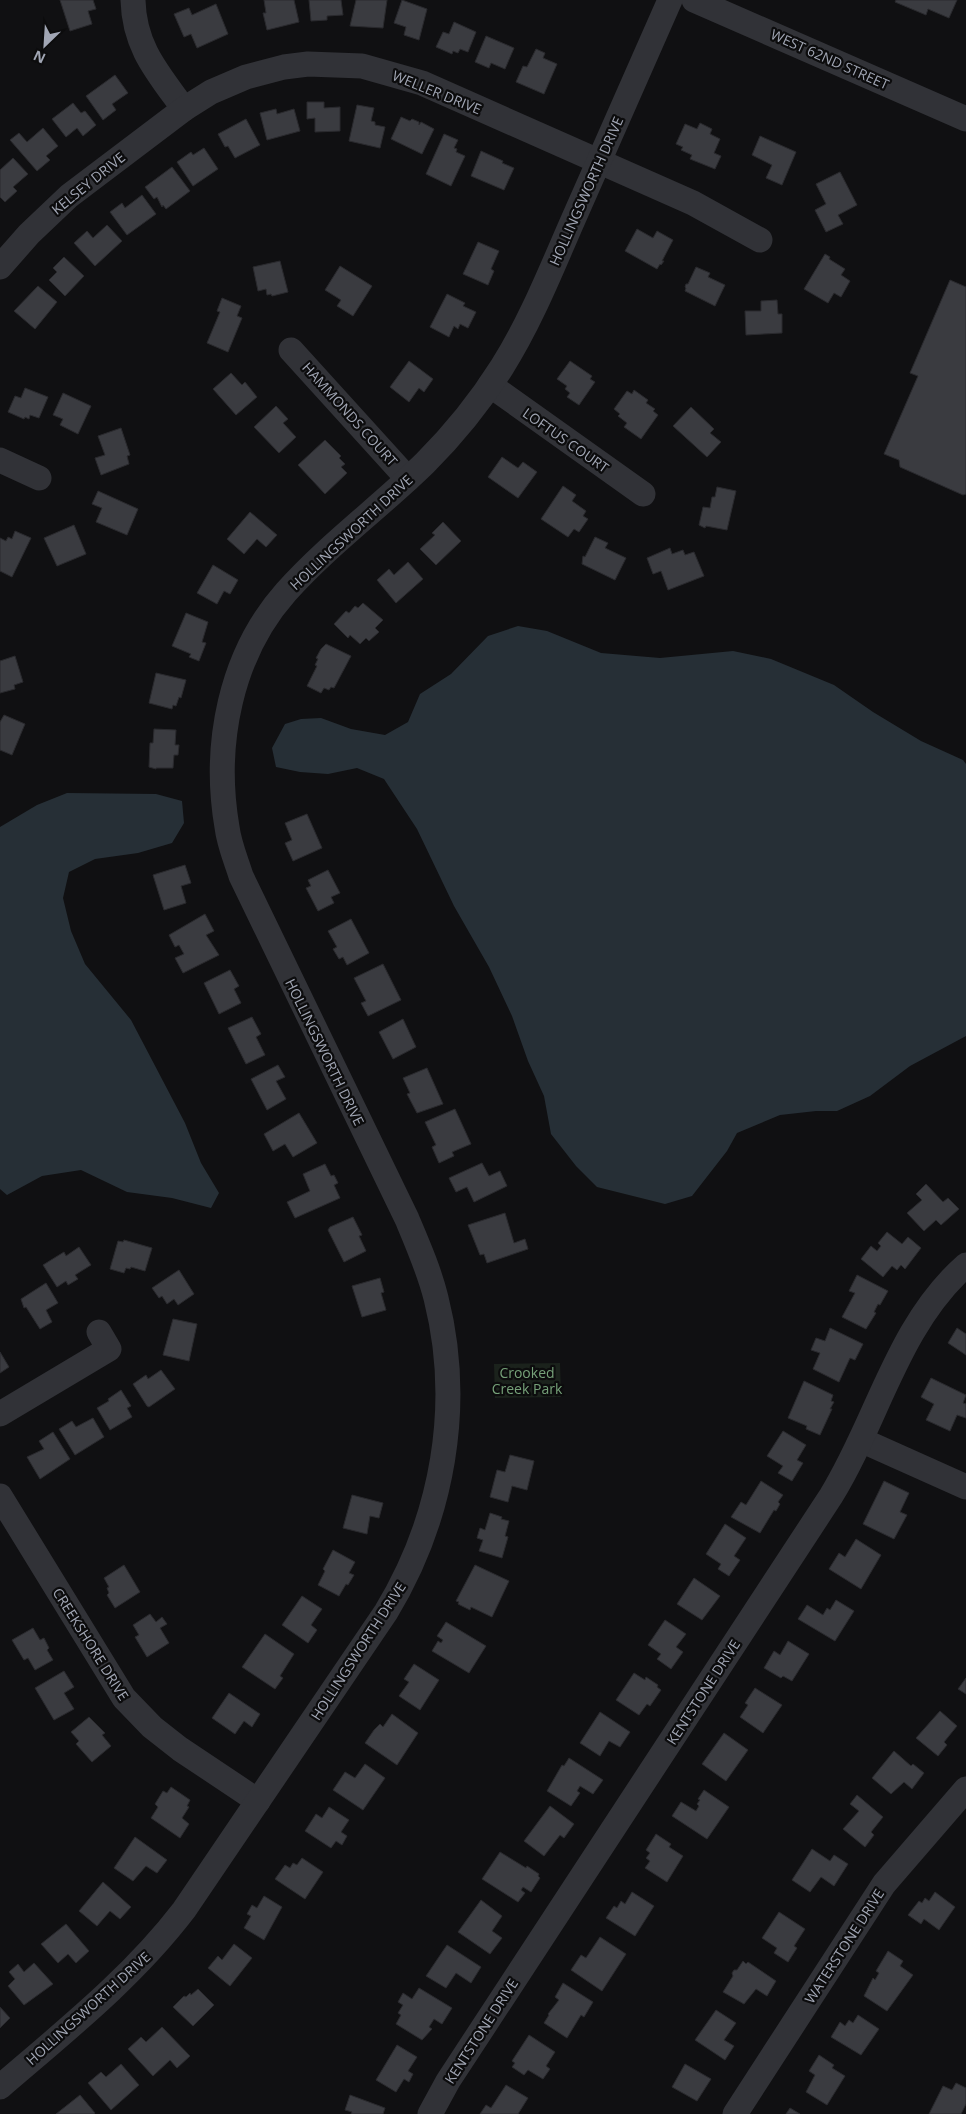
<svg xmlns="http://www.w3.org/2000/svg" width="966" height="2114" viewBox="0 0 966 2114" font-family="'Open Sans',sans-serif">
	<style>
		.green { fill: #1b221c }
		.water { fill: #262f36 }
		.building { fill: #3a3b40; stroke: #2a2a2e }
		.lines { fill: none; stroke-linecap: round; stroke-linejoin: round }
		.minor { stroke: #313237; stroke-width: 25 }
		.labels { text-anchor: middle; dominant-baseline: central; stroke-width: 4.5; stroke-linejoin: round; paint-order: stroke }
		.street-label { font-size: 14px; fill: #a1a6b4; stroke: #0c0c0d }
		.park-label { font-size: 14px; fill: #76a179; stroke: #0c0c0d }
	</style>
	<rect width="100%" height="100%" fill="#101012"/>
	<path class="green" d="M560,1363L561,1397L495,1398L494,1364Z"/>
	<g class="water">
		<path d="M518,626L547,631L601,653L660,658L733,651L771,659L834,685L873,712L921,741L963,760L966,764V1036L910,1066L870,1096L837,1111H816L780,1115L737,1133L727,1151L692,1196L665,1204L597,1187L576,1166L551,1134L544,1096L528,1061L512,1016L489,967L454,906L417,829L384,779L357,768L328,774L300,772L276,767L272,748L285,724L301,719L321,718L351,729L385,735L408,722L420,694L451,674L488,636Z"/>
		<path d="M67,793L156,794L182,801L184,823L172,843L138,853L95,859L69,872L63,898L71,931L85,964L131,1020L185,1123L201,1163L219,1193L211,1208L172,1198L127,1192L81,1170L42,1176L7,1195L0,1189V827L37,805Z"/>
	</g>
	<g class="building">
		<path d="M60,0H93L96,9L88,11L92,24L70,31Z"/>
		<path d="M264,0H294L299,22L267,30L263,13H266Z"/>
		<path d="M309,0H341L343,15L327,16V20L311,21Z"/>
		<path d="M356,0H387L383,28L350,26Z"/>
		<path d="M402,0L427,9L419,40L404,35L406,27L394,23Z"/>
		<path d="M896,0H957L949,18L928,9L926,15L895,2Z"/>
		<path d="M216,4L228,34L197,48L191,34L184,37L174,14L189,8L192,15Z"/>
		<path d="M454,22L476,32L468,52L460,49L458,53L453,51L452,54L436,47L443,32L449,34Z"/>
		<path d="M486,36L514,48L505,69L491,63L489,68L475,62Z"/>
		<path d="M536,49L545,53L543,58L557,64L544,94L516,82L523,66L527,67Z"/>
		<path d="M115,75L128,93L112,104L116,110L103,120L86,96Z"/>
		<path d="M307,102H324V108L340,107V131L315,132V118L307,119Z"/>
		<path d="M73,103L81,113L85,111L96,125L83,136L77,128L66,137L52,119Z"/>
		<path d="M357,105L374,108L371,121L375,122V125L385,127L380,148L349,141Z"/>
		<path d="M276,109L277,114L294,109L300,131L267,140L260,113Z"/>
		<path d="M401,117L410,121L412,119L419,122V125L421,122L434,129L422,154L391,139Z"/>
		<path d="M246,119L260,145L235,158L228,146L225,147L218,134Z"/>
		<path d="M700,123L712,129L710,134L720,139L714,153L721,156L715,169L690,159L692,155L681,150L683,147L676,144L685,124L697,129Z"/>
		<path d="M43,128L58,146L46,156L50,160L37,171L10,140L19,133L27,142Z"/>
		<path d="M444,134L458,140L454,148L457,149L456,152L465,156L451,186L426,174Z"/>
		<path d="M760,136L796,152L782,185L766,178L772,165L752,155Z"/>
		<path d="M204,148L218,169L193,186L177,162L191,152L193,155Z"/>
		<path d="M481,151L503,161L502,163L514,168L504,190L471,176Z"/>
		<path d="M13,158L28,174L13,187L17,191L5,202L0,197V170Z"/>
		<path d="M172,167L190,191L166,209L163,205L162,207L157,197L154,199L145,187Z"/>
		<path d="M840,172L857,205L838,215L843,224L826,232L815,210L826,204L816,184Z"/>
		<path d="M142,195L156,214L127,235L110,212L122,203L125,208Z"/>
		<path d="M107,225L122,241L95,266L74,243L87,231L93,238Z"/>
		<path d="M637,229L653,238L657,231L673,240L662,261H664L661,265L660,264L657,269L625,251Z"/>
		<path d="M478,242L499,251L491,269L494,271L488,285L463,274Z"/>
		<path d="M825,254L830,257L829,259L845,269L841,275L850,281L841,297L834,293L828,303L804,289Z"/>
		<path d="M64,257L84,276L65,296L49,280L57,272L53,268Z"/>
		<path d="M280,261L288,292L272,296L271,294L267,295L266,289L258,291L253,267Z"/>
		<path d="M340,266L372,286L353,316L337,306L341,300L325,290Z"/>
		<path d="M696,267L710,273L708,277L725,285L715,306L685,291L686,288L685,287L686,284H688Z"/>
		<path d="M950,280L966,287V494L963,495L900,467L899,460L884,454L918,376L910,373Z"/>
		<path d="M38,286L57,302L35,329L14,311Z"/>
		<path d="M447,294L465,303L463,306L476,312L468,328L460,324L458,329L454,326L449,337L430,327Z"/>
		<path d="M222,298L241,306L237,316L242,318L228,352L207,343L220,312L217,311Z"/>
		<path d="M777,300L778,314H782V333L746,335L745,311H761V301Z"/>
		<path d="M409,361L433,379L424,392L419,388L409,402L390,387Z"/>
		<path d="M570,361L592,376L590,379L595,382L579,405L567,397L570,393L565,389L567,386L557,379Z"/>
		<path d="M231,373L242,385L245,382L257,397L236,415L213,389Z"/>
		<path d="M25,388L48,397L39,418L30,415L29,419L25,417L24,419L8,412L15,396L21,398Z"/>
		<path d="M634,390L648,400L646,403L655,409L653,411L658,415L641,439L624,427L627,423L618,416L620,414L614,409L627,391L632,394Z"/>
		<path d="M63,393L91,406L78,434L60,425L63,419L53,415Z"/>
		<path d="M276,406L288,419L283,423L296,437L279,453L254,427Z"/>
		<path d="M691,407L714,429L710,433L721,442L707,457L673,426Z"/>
		<path d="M121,428L130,455L127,456L129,464L101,475L95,458L105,455L98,436Z"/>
		<path d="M325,440L341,456L339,458L345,464L341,467L347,473L325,494L298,465Z"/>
		<path d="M502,457L518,468L523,462L537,472L518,498L488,477Z"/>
		<path d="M563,486L576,495L572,501L586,511L583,516L588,519L579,532L574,529L568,537L541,519Z"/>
		<path d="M717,487L736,491L727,530L706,526L705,528L699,525L703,507L710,508L712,497H715Z"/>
		<path d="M98,491L138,509L127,535L96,522L102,508L92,504Z"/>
		<path d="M250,512L277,535L266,547L257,539L244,554L227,539Z"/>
		<path d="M443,522L461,541L436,565L420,549L435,535L432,533Z"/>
		<path d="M74,525L86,554L57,566L44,538Z"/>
		<path d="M15,531L31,538L12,577L0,571V538L6,541L8,537L12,539Z"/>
		<path d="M595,537L608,543L605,548L626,558L615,580L582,564L583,556L585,557Z"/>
		<path d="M670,548L672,554L683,550L685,555L694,552L704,576L668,590L661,571L653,574L647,558Z"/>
		<path d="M408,562L423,579L396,603L377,580L389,569L394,575Z"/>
		<path d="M213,565L238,580L230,594L224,591L217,604L197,593Z"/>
		<path d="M363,603L383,620L375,628L379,632L369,641L366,638L360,644L350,635L348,638L334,624L346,611L349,613L355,606L358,608Z"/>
		<path d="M186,613L208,622L202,642L206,643L199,661L189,657L191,654L172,646Z"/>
		<path d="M326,644L351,656L334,688L331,687L329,690L324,688L321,693L307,686L317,666L315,665L318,659L316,658L321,649Z"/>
		<path d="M15,656L23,682L14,685L15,689L0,693V661Z"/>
		<path d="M156,673L186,680L181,698L179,697L176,706L173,705L172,709L149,703Z"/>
		<path d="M4,715L25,724L12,755L0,750V722Z"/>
		<path d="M154,729L176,730L175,745H179L178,755H174L173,768H156V769L149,767L150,743H153Z"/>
		<path d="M307,814L322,848L293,861L285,843L292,840L285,823Z"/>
		<path d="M185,865L191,883L181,886L186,903L164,910L153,875Z"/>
		<path d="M328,870L340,893L331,897L334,903L318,911L306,888L311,886L308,880Z"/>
		<path d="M205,914L214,931L206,935L219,955L183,973L175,958L184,954L179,945L175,947L169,935Z"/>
		<path d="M351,919L369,953L347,965L343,957L339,959L333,949L337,947L328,931Z"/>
		<path d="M383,964L401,1000L368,1016L361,1003L366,1001L354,978Z"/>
		<path d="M230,970L239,986L234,989L241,1003L219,1014L204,983Z"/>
		<path d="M252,1017L261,1034L256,1037L265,1055L246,1064L228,1028Z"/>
		<path d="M403,1019L416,1047L393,1059L379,1032Z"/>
		<path d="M278,1065L285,1077L276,1081L286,1099L267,1110L251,1079Z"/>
		<path d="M427,1068L443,1104L417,1113L407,1094L410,1093L403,1078Z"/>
		<path d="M455,1109L471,1144L452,1152L454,1156L439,1163L432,1147L436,1145L425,1122Z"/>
		<path d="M299,1113L317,1143L293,1157L285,1144L273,1151L264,1134Z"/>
		<path d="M482,1163L489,1176L500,1171L507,1186L474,1202L467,1187L456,1192L449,1178Z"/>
		<path d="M325,1164L331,1176L334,1175L338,1183L334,1185L340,1198L295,1218L287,1202L310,1191L303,1174Z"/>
		<path d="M926,1184L943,1202L948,1198L959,1209L941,1225L936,1220L924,1231L907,1213L922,1200L916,1194Z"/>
		<path d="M505,1213L514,1243L525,1239L528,1249L487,1263L484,1254L480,1255L468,1225Z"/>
		<path d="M353,1217L362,1235L359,1236L366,1251L344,1262L328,1230L330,1227Z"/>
		<path d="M887,1232L902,1244L908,1237L921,1248L905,1269L901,1265L897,1270L892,1266L883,1277L861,1259L871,1246L877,1251L881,1246L878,1243Z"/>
		<path d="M124,1240L152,1248L145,1271L131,1267L130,1269L126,1268L124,1273L110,1269L118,1241L123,1242Z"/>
		<path d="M79,1247L91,1265L75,1275L78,1279L68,1285L66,1281L57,1287L43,1265L64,1252L66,1256Z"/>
		<path d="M179,1270L194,1294L178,1305L174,1299L167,1304L162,1296L159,1298L152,1288Z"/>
		<path d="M857,1275L888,1291L880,1305L878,1304L874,1312L876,1313L866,1329L842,1317L855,1293L849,1291Z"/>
		<path d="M380,1278L384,1292L381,1293L386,1310L362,1317L352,1286Z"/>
		<path d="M46,1283L58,1303L46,1310L52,1322L40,1329L26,1307L24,1308L21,1299Z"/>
		<path d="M173,1319L197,1324L189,1361L163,1355Z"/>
		<path d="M830,1328L863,1344L855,1360L850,1358L839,1382L813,1369L820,1353L811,1350L816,1338L825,1341Z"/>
		<path d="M957,1328L966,1334V1355L948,1343Z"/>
		<path d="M0,1352L9,1367L0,1373Z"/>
		<path d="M161,1370L175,1389L149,1407L147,1406L133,1384L146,1375L148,1379Z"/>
		<path d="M931,1378L966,1395L963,1403L966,1404V1418L957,1415L950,1431L926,1420L934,1404L921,1397Z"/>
		<path d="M804,1381L833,1395L831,1401L834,1402L830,1409H832L820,1435L806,1429L807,1426L788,1418Z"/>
		<path d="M121,1390L131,1406L127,1408L132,1417L110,1430L97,1408L109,1401L108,1399Z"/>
		<path d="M93,1418L104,1437L75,1455L59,1429L72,1421L76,1427Z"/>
		<path d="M783,1431L806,1445L797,1460L803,1463L792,1481L778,1473L783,1466L767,1456Z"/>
		<path d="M53,1432L70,1459L40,1479L27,1457L44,1449L39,1441Z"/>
		<path d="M510,1455L534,1461L527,1490L512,1486L508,1502L490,1497L497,1470L505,1472Z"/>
		<path d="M761,1481L783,1495L778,1502L780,1504L776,1511L774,1510L760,1533L731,1517L741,1502L746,1505Z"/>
		<path d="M884,1481L909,1493L900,1512L907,1515L894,1539L863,1524Z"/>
		<path d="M352,1495L383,1503L379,1518L370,1516L367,1534L343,1528Z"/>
		<path d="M490,1513L502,1517L501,1519L509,1521L505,1536L508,1537L502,1558L479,1551L483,1540L477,1538L480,1528L485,1530Z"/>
		<path d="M725,1524L746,1538L734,1556L740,1560L729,1576L718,1569L721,1564L706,1554Z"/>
		<path d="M856,1539L881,1555L861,1589L829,1569L839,1553L845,1557Z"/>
		<path d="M333,1550L355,1562L349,1573L354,1575L348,1585L346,1584L339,1596L318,1585L325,1571L323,1569Z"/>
		<path d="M124,1565L140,1592L115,1608L107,1595L109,1593L107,1588L109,1587L104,1578Z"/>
		<path d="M475,1565L509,1581L492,1617L471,1607L470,1610L458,1604L459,1602L456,1601Z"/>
		<path d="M694,1578L720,1596L702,1620L677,1604Z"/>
		<path d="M302,1596L322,1609L311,1625L317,1630L308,1643L282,1625Z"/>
		<path d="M836,1600L854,1611L835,1641L798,1619L807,1605L823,1615L827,1608L830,1610Z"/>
		<path d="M150,1614L156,1622L162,1617L167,1624L160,1628L169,1643L147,1657L135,1637L139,1635L133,1625Z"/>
		<path d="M665,1620L686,1634L676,1647L683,1652L671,1669L657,1659L661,1654L648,1645Z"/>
		<path d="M446,1622L486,1646L469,1673L432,1651L438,1641L441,1643L443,1640L437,1636Z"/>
		<path d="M33,1628L40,1640L44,1638L49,1648L47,1650L53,1660L35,1670L28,1658L24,1660L12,1640Z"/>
		<path d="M265,1634L294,1654L280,1676L283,1678L275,1689L242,1667Z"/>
		<path d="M788,1641L809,1654L792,1681L783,1676L781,1678L764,1668L774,1651L780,1655Z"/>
		<path d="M414,1664L439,1680L420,1710L399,1696L409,1682L404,1679Z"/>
		<path d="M64,1671L74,1687L64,1693L74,1709L54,1720L35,1688Z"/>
		<path d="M634,1673L645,1680L646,1677L658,1685L657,1687L661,1690L650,1706L647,1704L639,1715L616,1700Z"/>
		<path d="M966,1678V1694L958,1689Z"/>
		<path d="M755,1688L782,1705L763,1733L740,1717L748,1705L745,1703Z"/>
		<path d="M229,1693L260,1714L252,1727L244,1721L235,1734L212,1718Z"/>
		<path d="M940,1711L957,1726L944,1742L947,1745L938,1756L916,1738Z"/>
		<path d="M600,1712L630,1732L620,1747L609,1741L600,1756L580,1743Z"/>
		<path d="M392,1714L418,1733L397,1765L365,1743L374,1730L380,1724L383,1727Z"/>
		<path d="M89,1717L105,1733L102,1735L111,1746L92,1762L76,1744L79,1741L71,1732Z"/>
		<path d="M724,1733L748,1750L726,1781L702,1764Z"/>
		<path d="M894,1751L911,1766L913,1764L924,1773L912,1789L904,1782L891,1794L872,1778Z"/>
		<path d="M569,1758L603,1780L593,1794L580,1786L577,1791L580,1793L571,1806L547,1791L562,1765L564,1766Z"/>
		<path d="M365,1764L385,1778L363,1810L333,1790L345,1772L355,1778Z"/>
		<path d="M171,1787L190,1800L187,1806L189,1807L182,1818L189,1824L180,1838L151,1818L158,1807L155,1804L163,1791L167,1793Z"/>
		<path d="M704,1790L729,1807L707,1839L672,1816L681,1802L696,1811L699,1806L697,1804L700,1800L698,1799Z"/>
		<path d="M857,1795L883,1817L871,1832L874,1835L865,1847L843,1829L859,1811L850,1804Z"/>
		<path d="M550,1806L574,1824L564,1838L560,1835L544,1856L524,1841Z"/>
		<path d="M329,1807L349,1820L341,1832L347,1836L342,1845L336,1841L331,1848L305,1831L316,1814L322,1818Z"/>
		<path d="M656,1834L671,1844L669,1847L683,1856L667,1882L645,1868L650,1861L646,1858L650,1853L646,1850Z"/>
		<path d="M135,1837L167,1860L157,1873L146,1866L133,1881L114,1868Z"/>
		<path d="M812,1849L830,1861L834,1855L848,1864L834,1886L821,1877L810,1892L792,1880Z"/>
		<path d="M500,1852L526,1868L527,1866L539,1874L538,1876L540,1878L531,1892L523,1887L521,1890L525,1893L518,1902L482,1879Z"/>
		<path d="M302,1858L323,1872L305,1899L275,1879L285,1865L290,1868L293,1863L297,1865Z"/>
		<path d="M103,1882L131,1907L120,1919L110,1911L97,1926L79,1911Z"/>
		<path d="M632,1892L654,1906L635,1936L606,1918L614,1906L617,1908L621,1901L625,1904Z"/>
		<path d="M935,1892L955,1907L939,1930L924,1919L921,1924L908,1915L919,1901L922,1903L925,1898L929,1901Z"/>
		<path d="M264,1896L282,1907L264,1940L244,1928L251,1916L247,1914L252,1905L257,1908Z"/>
		<path d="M481,1900L502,1916L492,1931L502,1938L490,1954L458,1932Z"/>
		<path d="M779,1912L805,1929L794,1946L797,1948L788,1962L774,1953L777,1948L762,1938Z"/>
		<path d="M66,1924L89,1951L76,1963L68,1954L58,1963L41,1944Z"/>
		<path d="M600,1937L626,1954L602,1991L571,1970L581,1955L586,1958Z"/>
		<path d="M234,1944L252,1958L230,1986L208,1968L218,1956L222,1960Z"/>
		<path d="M447,1945L481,1967L471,1983L456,1973L446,1988L426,1976Z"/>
		<path d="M888,1951L903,1961L900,1966L913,1975L887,2011L864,1996L873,1978L875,1980L879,1973L876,1971Z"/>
		<path d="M743,1961L746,1964L748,1962L776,1981L767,1996L756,1989L744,2004L723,1992L733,1976L732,1973L734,1970H737Z"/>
		<path d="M34,1963L53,1984L24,2005L8,1986L15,1979L9,1972L18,1964L24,1972Z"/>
		<path d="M563,1983L593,2002L584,2017L581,2015L567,2038L544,2023L549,2015L548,2014L559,2000L555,1997Z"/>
		<path d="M419,1988L452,2008L442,2024L434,2019L429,2027L432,2029L422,2040L396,2024L401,2015L398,2013L403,2005L398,2002L403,1993L412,1999Z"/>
		<path d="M198,1989L214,2005L193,2026L173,2007L184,1996L186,1997L190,1993L191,1995Z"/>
		<path d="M0,2007L10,2018L0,2028Z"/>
		<path d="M716,2010L736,2023L724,2040L734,2046L725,2060L695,2040Z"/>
		<path d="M858,2015L879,2029L861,2055L831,2037L840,2022L845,2026L849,2020L853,2023Z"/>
		<path d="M162,2027L190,2056L177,2068L170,2060L153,2076L128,2049L141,2037L146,2042Z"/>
		<path d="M529,2035L555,2052L546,2066L550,2069L543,2079L528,2070L524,2075L512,2067L515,2063L512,2061Z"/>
		<path d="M397,2045L417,2057L408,2071L413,2074L409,2082L404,2079L396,2092L376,2080Z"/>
		<path d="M819,2055L834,2065L832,2068L845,2076L827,2105L806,2092L815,2075L809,2071Z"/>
		<path d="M121,2064L139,2085L111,2110L88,2083L101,2072L106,2077Z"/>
		<path d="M685,2064L711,2079L697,2101L672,2087Z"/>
		<path d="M956,2083L966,2088V2104L961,2114H929L943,2086L952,2090Z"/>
		<path d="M506,2085L528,2098L518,2114H480L486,2105L491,2108Z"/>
		<path d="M80,2095L95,2113L94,2114H56Z"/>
		<path d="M350,2095L385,2108L383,2114H351L352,2112L345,2110Z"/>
		<path d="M790,2108L800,2114H786Z"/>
	</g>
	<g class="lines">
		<g class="minor">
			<path d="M133,0C134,47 158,73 184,109"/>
			<path d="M694,0L966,119"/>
			<path d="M0,267L29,234L69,196L184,109L211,92L246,77L284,67L308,64L362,66L422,83L693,203L760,240"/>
			<path d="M291,350L408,479"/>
			<path d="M490,385L643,494"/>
			<path d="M0,460L39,478"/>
			<path d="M0,1414L109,1349L99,1332"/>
			<path d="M861,1440L966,1487"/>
			<path d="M0,1496L124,1698L152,1727L180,1749L258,1801"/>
			<path d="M0,2087C65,2031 132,1978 184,1910L386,1612C443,1518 463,1405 436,1298C429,1270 418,1245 407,1219L241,876C236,860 229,844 227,827C213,745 230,655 286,592C328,545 380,507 425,463C454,434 480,402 502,367C531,321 551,270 573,220C605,147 638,73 670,0"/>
			<path d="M430,2114L448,2081L831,1496C878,1420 897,1326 966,1265"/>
			<path d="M735,2114L884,1884L966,1789"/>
		</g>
	</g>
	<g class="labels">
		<g class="street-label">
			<text transform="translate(830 59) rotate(24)">WEST 62ND STREET</text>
			<text transform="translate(437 92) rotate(22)">WELLER DRIVE</text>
			<text transform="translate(88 183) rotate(-39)">KELSEY DRIVE</text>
			<text transform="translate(586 191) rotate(-66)">HOLLINGSWORTH DRIVE</text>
			<text transform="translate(350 414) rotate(48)">HAMMONDS COURT</text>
			<text transform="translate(566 440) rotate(35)">LOFTUS COURT</text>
			<text transform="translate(351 532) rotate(-43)">HOLLINGSWORTH DRIVE</text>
			<text transform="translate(325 1052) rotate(64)">HOLLINGSWORTH DRIVE</text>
			<text transform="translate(91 1644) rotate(58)">CREEKSHORE DRIVE</text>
			<text transform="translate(358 1651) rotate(-57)">HOLLINGSWORTH DRIVE</text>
			<text transform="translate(703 1692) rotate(-57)">KENTSTONE DRIVE</text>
			<text transform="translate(844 1946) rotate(-57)">WATERSTONE DRIVE</text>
			<text transform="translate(88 2008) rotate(-42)">HOLLINGSWORTH DRIVE</text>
			<text transform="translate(481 2031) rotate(-57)">KENTSTONE DRIVE</text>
		</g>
		<g class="park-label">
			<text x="527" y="1372">Crooked<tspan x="527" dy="16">Creek Park</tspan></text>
		</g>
	</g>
	<g transform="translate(45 45) rotate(205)" stroke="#0c0c0d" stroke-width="4" paint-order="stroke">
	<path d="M0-4L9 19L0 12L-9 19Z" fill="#a1a6b4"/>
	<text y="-8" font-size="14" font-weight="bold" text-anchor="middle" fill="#a1a6b4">N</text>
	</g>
</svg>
